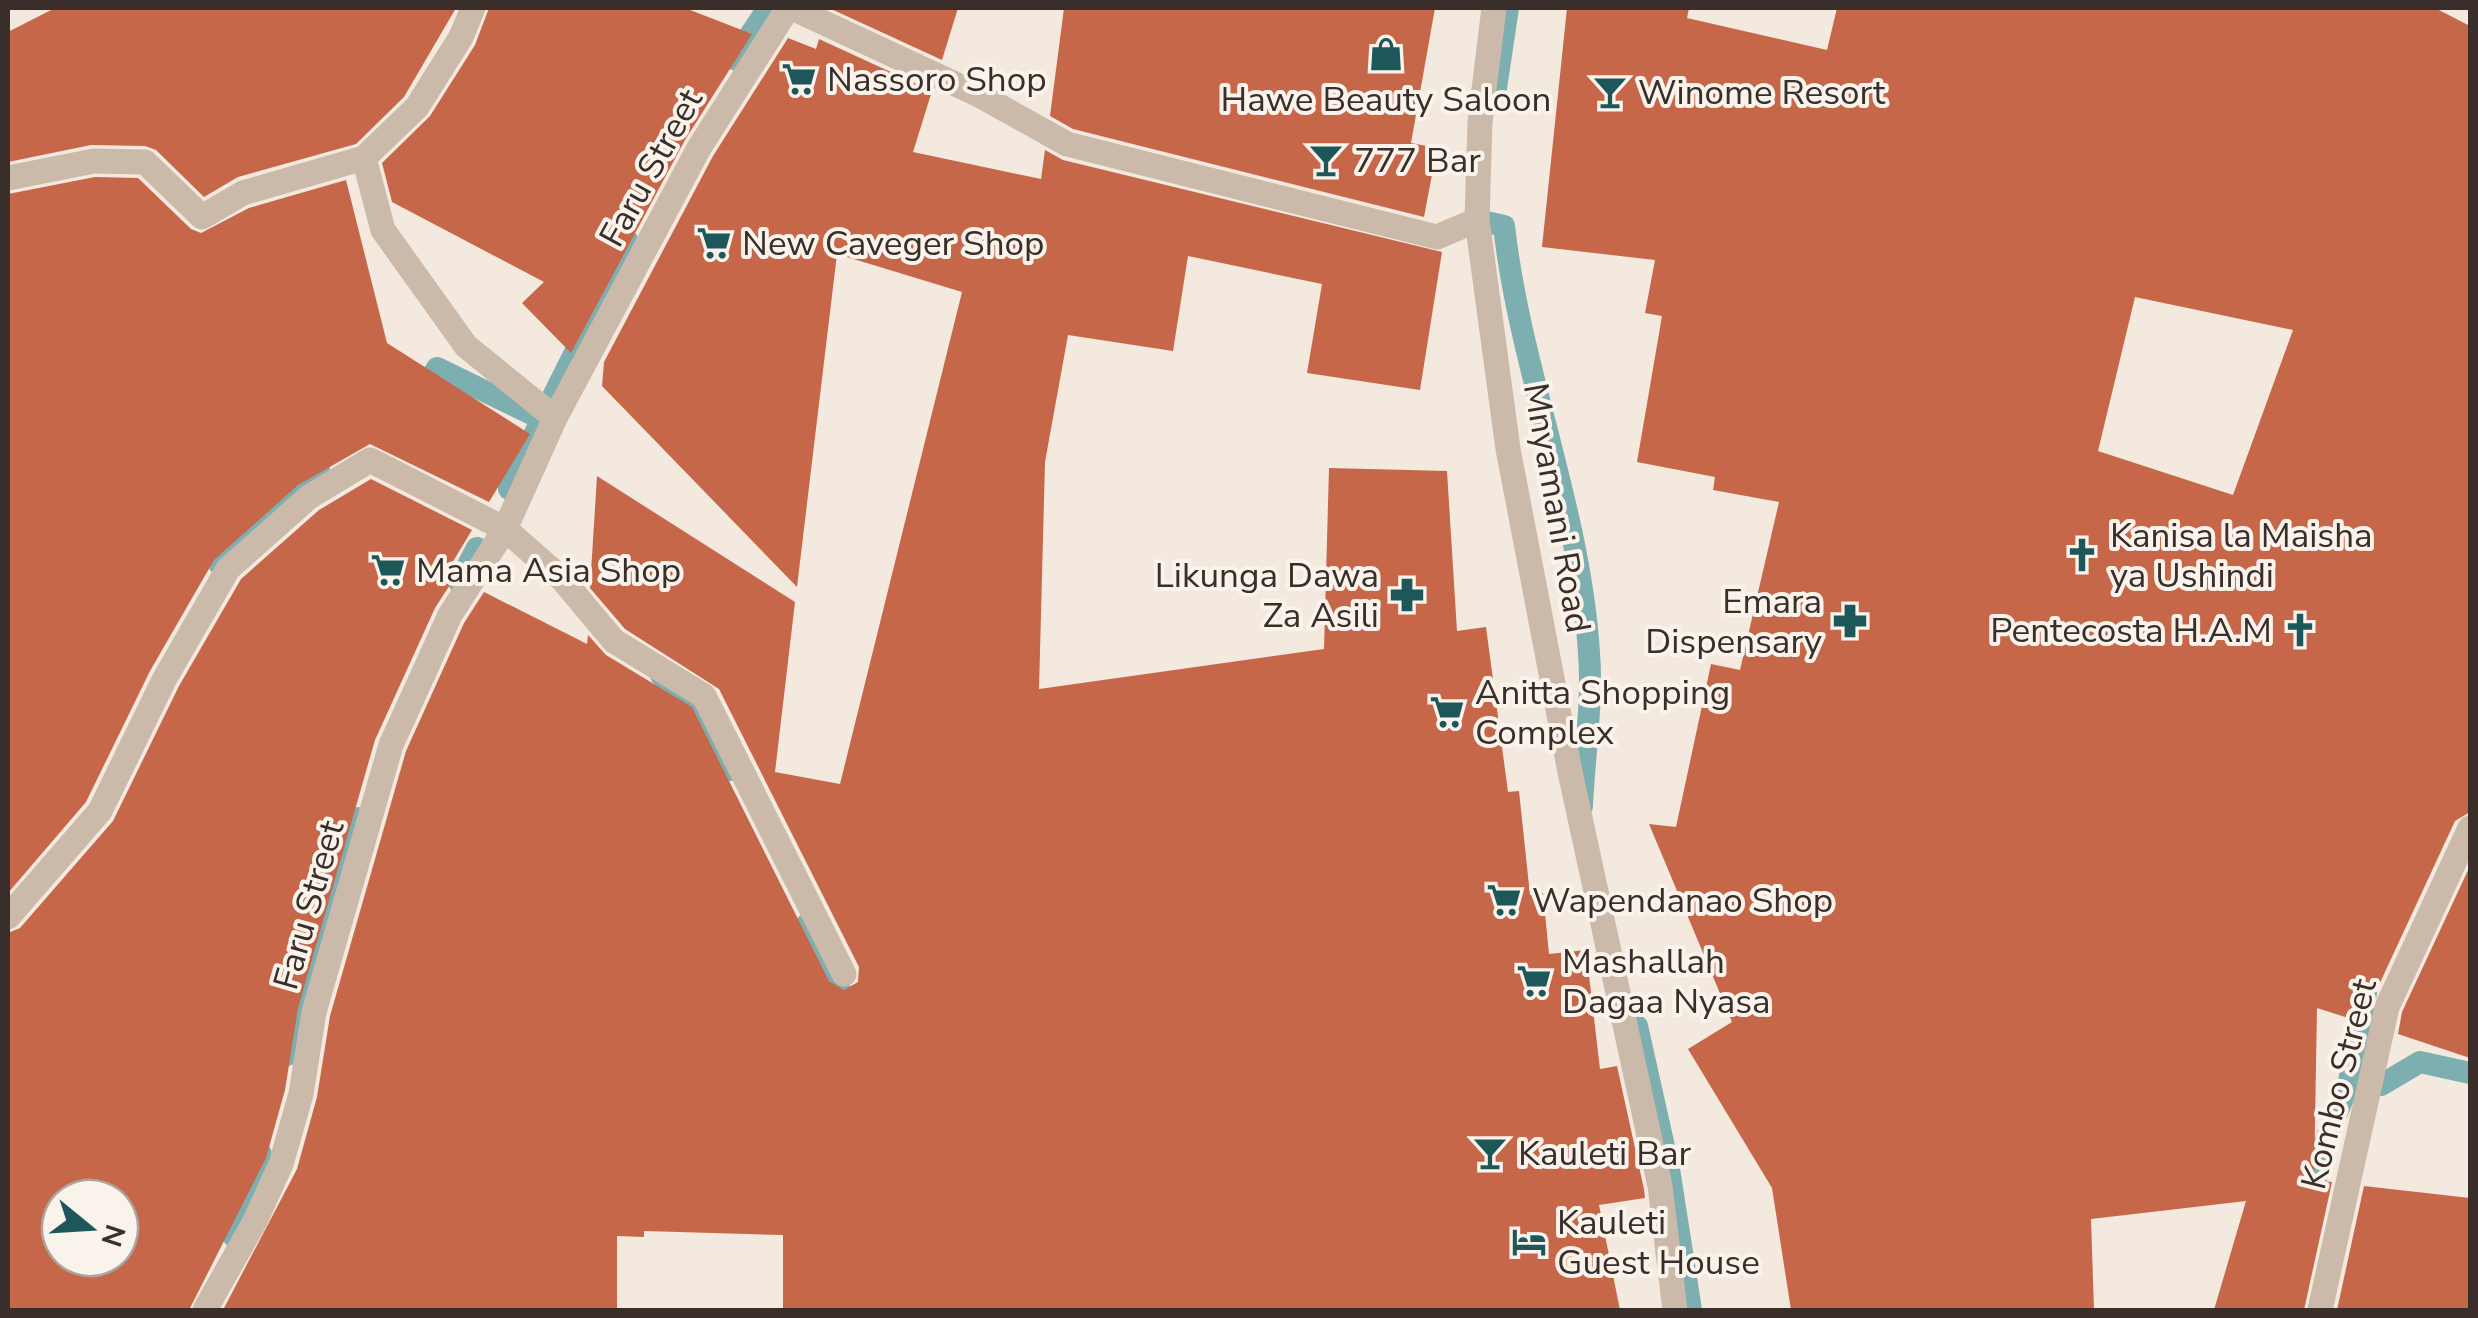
<svg xmlns="http://www.w3.org/2000/svg" width="2478" height="1318" viewBox="0 0 2478 1318" font-family="'Nunito Sans',sans-serif">
	<style>
		.lines { fill: none; stroke-linecap: round; stroke-linejoin: round }
		.stream { stroke: #7daeb0; stroke-width: 22 }
		.building { fill: #c66749; fill-rule: evenodd }
		.minor { stroke: #cbb9aa; stroke-width: 25 }
		.tertiary { stroke: #cbb9aa; stroke-width: 25 }
		.labels { text-anchor: middle; dominant-baseline: central; stroke-width: 8; stroke-linejoin: round; paint-order: stroke }
		.poi-label { font-size: 35px; fill: #392e29; stroke: #faf3eb; text-anchor: start }
		.street-label { font-size: 35px; fill: #392e29; stroke: #faf3eb }
	</style>
	<rect width="100%" height="100%" fill="#f3e9de"/>
	<g class="lines">
		<g class="stream">
			<path d="M734,59L768,8"/>
			<path d="M1496,88L1508,8"/>
			<path d="M1479,204L1477,220L1504,226C1520,370 1580,508 1589,653C1593,703 1584,756 1582,806"/>
			<path d="M418,400L437,368L540,418"/>
			<path d="M509,489C546,405 591,326 628,241"/>
			<path d="M219,564L319,469"/>
			<path d="M459,582L477,548"/>
			<path d="M661,675L731,770"/>
			<path d="M807,924L850,1011"/>
			<path d="M1637,1026L1669,1169L1691,1310"/>
			<path d="M287,1055L358,818"/>
			<path d="M2381,1085L2420,1062L2470,1073"/>
			<path d="M2310,1208L2322,1149L2348,1086L2366,993"/>
			<path d="M234,1237L244,1219L261,1154"/>
		</g>
	</g>
	<g class="building">
		<path d="M55,8H456L404,97L356,144L238,177L204,197L156,150L145,146L91,145L8,162V32Z"/>
		<path d="M489,8H685L752,34L685,140L571,353L522,303L544,282L392,202L382,163L430,116L475,45Z"/>
		<path d="M829,8H958L942,60Z"/>
		<path d="M1064,8H1435L1411,143L1437,148L1424,217L1073,129L1050,116Z"/>
		<path d="M1567,8H1689L1687,18L1827,50L1837,8H2435L2470,26V812L2455,821L2372,1000L2367,1024L2317,1008L2314,1180L2332,1182L2304,1310H2214L2246,1201L2091,1219L2094,1310H1791L1772,1188L1688,1049L1732,1022L1649,824L1676,827L1711,664L1740,670L1779,502L1713,490L1715,477L1637,462L1662,316L1645,313L1655,260L1542,247ZM2135,297L2293,330L2233,495L2098,451Z"/>
		<path d="M788,38L816,49L819,39L932,91L913,152L1041,179L1045,150L1063,160L1442,252L1420,390L1307,373L1322,284L1188,256L1173,351L1068,335L1045,462L1039,689L1324,649L1329,468L1447,471L1457,631L1486,627L1508,792L1519,791L1530,895L1543,893L1549,954L1586,950L1600,1069L1617,1066L1644,1189L1645,1198L1599,1205L1620,1310H783V1235L644,1231V1237L617,1236V1310H223L297,1169L317,1097L330,1016L406,751L464,623L484,592L587,644L588,635L606,655L692,707L829,981L844,990L858,982L859,967L719,689L625,629L590,588L597,476L795,602L775,772L840,784L962,292L837,254L797,587L602,386L604,362L713,156Z"/>
		<path d="M95,177L138,178L191,229L201,233L249,208L346,180L387,343L530,434L489,502L370,444L298,485L214,560L150,671L86,802L8,893V194Z"/>
		<path d="M371,479L472,530L446,573L455,577L435,608L375,740L298,1008L285,1090L266,1158L189,1310H8V933L20,928L113,821L179,686L241,579L319,510ZM60,1198H120V1258H60Z"/>
		<path d="M2470,866V1058L2398,1034L2402,1012Z"/>
		<path d="M2364,1186L2470,1198V1310H2337Z"/>
	</g>
	<g class="lines">
		<g class="minor">
			<path d="M792,8L981,96L1067,144L1437,237L1477,220"/>
			<path d="M364,158L383,230L466,346L555,418"/>
			<path d="M8,178L94,161L145,162L202,217L243,193L364,158L417,107L461,37L473,8"/>
			<path d="M8,917L100,811L165,678L228,569L309,497L370,460L505,529L562,579L614,641L704,696L844,974"/>
			<path d="M205,1310L255,1221L281,1164L301,1094L314,1012L391,745L450,615L505,529L555,418L699,148L788,8"/>
			<path d="M2320,1310L2387,1007L2470,828"/>
		</g>
		<path class="tertiary" d="M1494,8L1480,122L1477,220L1508,449L1570,772L1660,1186L1675,1310"/>
	</g>
	<defs>
		<g id="shop-bare" transform="scale(2.7)"><path d="M-5-2.5h2.3a2.7 3.5 0 0 1 5.4 0H5L5.5 6h-11ZM-1.5-2.5h3a1.5 2.3 0 0 0-3 0Z" fill="#1e575a" stroke="#faf3eb" stroke-width="2.5" paint-order="stroke"/></g>
		<g id="supermarket-bare" transform="scale(2.7)"><path d="M-6-5.5h2.5l.6 2H6L4.5 2H-2.5L-4.4-4H-6ZM-1.5 3.2a1.3 1.3 0 1 0 .1 0ZM3 3.2a1.3 1.3 0 1 0 .1 0Z" fill="#1e575a" stroke="#faf3eb" stroke-width="2.5" paint-order="stroke"/></g>
		<g id="bar-bare" transform="scale(2.7)"><path d="M-6-5H6L.8 .8V4.5H3.5V6h-7V4.5H-.8V.8Z" fill="#1e575a" stroke="#faf3eb" stroke-width="2.5" paint-order="stroke"/></g>
		<g id="church-bare" transform="scale(2.7)"><path d="M-1.2-6h2.4v3.5h3.3v2.4h-3.3V6h-2.4V-.1h-3.3v-2.4h3.3Z" fill="#1e575a" stroke="#faf3eb" stroke-width="2.5" paint-order="stroke"/></g>
		<g id="pharmacy-bare" transform="scale(2.7)"><path d="M-2-6h4v4h4v4h-4v4h-4v-4h-4v-4h4Z" fill="#1e575a" stroke="#faf3eb" stroke-width="2.5" paint-order="stroke"/></g>
		<g id="hotel-bare" transform="scale(2.7)"><path d="M-6-4.5h1.5V1H6V5H4.5V3h-9V5H-6ZM-4 0a1.8 1.8 0 1 1 3.6 0ZM.5 0V-2.5h3Q6-2.5 6 0Z" fill="#1e575a" stroke="#faf3eb" stroke-width="2.5" paint-order="stroke"/></g>
	</defs>
	<g fill-rule="evenodd">
		<use href="#shop-bare" x="1386" y="54"/>
		<use href="#supermarket-bare" x="799" y="79"/>
		<use href="#bar-bare" x="1610" y="92"/>
		<use href="#bar-bare" x="1326" y="160"/>
		<use href="#supermarket-bare" x="714" y="243"/>
		<use href="#church-bare" x="2082" y="555"/>
		<use href="#supermarket-bare" x="388" y="570"/>
		<use href="#pharmacy-bare" x="1407" y="595"/>
		<use href="#pharmacy-bare" x="1850" y="621"/>
		<use href="#church-bare" x="2300" y="630"/>
		<use href="#supermarket-bare" x="1447" y="712"/>
		<use href="#supermarket-bare" x="1504" y="900"/>
		<use href="#supermarket-bare" x="1534" y="981"/>
		<use href="#bar-bare" x="1490" y="1153"/>
		<use href="#hotel-bare" x="1529" y="1242"/>
	</g>
	<g class="labels">
		<g class="poi-label">
			<text x="827" y="79">Nassoro Shop</text>
			<text x="1638" y="92">Winome Resort</text>
			<text x="1386" y="99" text-anchor="middle">Hawe Beauty Saloon</text>
			<text x="1354" y="160">777 Bar</text>
			<text x="742" y="243">New Caveger Shop</text>
			<text x="2110" y="535">Kanisa la Maisha<tspan x="2110" dy="40">ya Ushindi</tspan></text>
			<text x="416" y="570">Mama Asia Shop</text>
			<text x="1379" y="575" text-anchor="end">Likunga Dawa<tspan x="1379" dy="40">Za Asili</tspan></text>
			<text x="1822" y="601" text-anchor="end">Emara<tspan x="1822" dy="40">Dispensary</tspan></text>
			<text x="2272" y="630" text-anchor="end">Pentecosta H.A.M</text>
			<text x="1475" y="692">Anitta Shopping<tspan x="1475" dy="40">Complex</tspan></text>
			<text x="1532" y="900">Wapendanao Shop</text>
			<text x="1562" y="961">Mashallah<tspan x="1562" dy="40">Dagaa Nyasa</tspan></text>
			<text x="1518" y="1153">Kauleti Bar</text>
			<text x="1557" y="1222">Kauleti<tspan x="1557" dy="40">Guest House</tspan></text>
		</g>
		<g class="street-label">
			<text transform="translate(651 168) rotate(-61)">Faru Street</text>
			<text transform="translate(1557 508) rotate(80)">Mnyamani Road</text>
			<text transform="translate(309 905) rotate(-74)">Faru Street</text>
			<text transform="translate(2339 1084) rotate(-76)">Kombo Street</text>
		</g>
	</g>
	<rect width="2478" height="1318" fill="none" stroke="#392e29" stroke-width="20"/>
	<g transform="translate(90 1228) rotate(108)"><circle r="48" fill="#faf3eb" stroke="#ada49d" stroke-width="2.5"/>
	<path d="M0-8L18 38L0 25L-18 38Z" fill="#1e575a"/>
	<text y="-15" font-size="28" font-weight="bold" text-anchor="middle" fill="#392e29">N</text>
	</g>
</svg>
